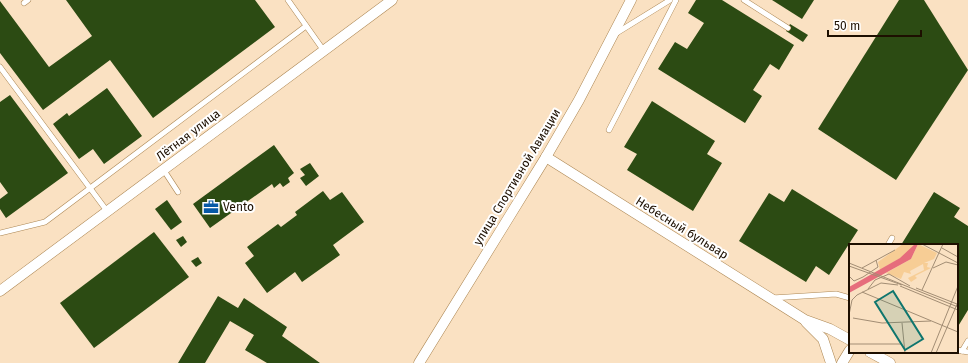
<svg xmlns="http://www.w3.org/2000/svg" width="968" height="363" viewBox="0 0 968 363" font-family="'Fira Sans',sans-serif">
	<style>
		.building { fill: #2c4b13 }
		.lines { fill: none; stroke-linecap: round; stroke-linejoin: round }
		.lane-casing { stroke: #ac8652; stroke-width: 6 }
		.street-casing { stroke: #ac8652; stroke-width: 11 }
		.lane { stroke: #fff; stroke-width: 5 }
		.street { stroke: #fff; stroke-width: 10 }
		.labels { text-anchor: middle; dominant-baseline: central; stroke-width: 4; stroke-linejoin: round; paint-order: stroke }
		.street-label { font-size: 12px; fill: #1d0f00; stroke: #fff }
		.poi-label { font-size: 12px; fill: #1d0f00; stroke: #fff; text-anchor: start }
		.inset-road { fill: none; stroke: #a28d74; stroke-width: 1 }
		.view { fill: #0f766e; fill-opacity: 0.15; stroke: #0f766e; stroke-width: 2 }
		.inset-edge { fill: none; stroke: #1d0f00; stroke-width: 2 }
	</style>
	<rect width="100%" height="100%" fill="#fae1c2"/>
	<g class="building">
		<path d="M66,0H255L275,27L153,118L110,60L43,110L0,53V1L49,67L92,36Z"/>
		<path d="M696,0H722L794,45L779,70L770,64L753,90L762,96L745,123L658,69L675,42L687,49L704,23L688,13Z"/>
		<path d="M772,0H814L802,19Z"/>
		<path d="M899,0H924L968,70L896,180L818,129Z"/>
		<path d="M790,24L808,35L803,42L786,31Z"/>
		<path d="M107,88L142,136L104,164L93,149L79,159L53,124L67,113L69,116Z"/>
		<path d="M10,95L68,173L6,218L0,209V199L8,193L0,182V102Z"/>
		<path d="M652,101L715,141L707,154L722,163L693,211L627,170L637,154L624,147Z"/>
		<path d="M274,145L294,173L288,178L290,182L283,187L280,183L274,188L272,184L210,228L193,204Z"/>
		<path d="M310,163L319,176L306,186L300,178L305,175L300,169Z"/>
		<path d="M792,189L858,230L829,275L816,266L806,282L739,241L769,193L784,202Z"/>
		<path d="M323,191L330,200L342,192L364,222L333,245L340,255L302,282L295,272L267,293L245,263L254,256L247,247L278,224L281,227L297,215L295,212Z"/>
		<path d="M934,192L960,208L954,217L968,226V310L957,328V245H901Z"/>
		<path d="M167,200L182,222L171,230L155,209Z"/>
		<path d="M154,232L189,277L94,348L60,303Z"/>
		<path d="M183,236L187,242L181,247L176,240Z"/>
		<path d="M198,257L202,263L196,267L191,261Z"/>
		<path d="M218,296L238,308L244,298L287,327L282,336L320,363H267L245,350L254,335L230,321L205,363H178Z"/>
	</g>
	<g class="lines">
		<g class="lane-casing">
			<g id="lane">
				<path d="M288,0L324,51"/>
				<path d="M744,0L788,28"/>
				<path d="M24,3L28,0"/>
				<path d="M615,34L670,0"/>
				<path d="M0,67L107,211"/>
				<path d="M609,130L676,0"/>
				<path d="M163,169L178,192"/>
				<path d="M0,233L45,222L306,26"/>
				<path d="M888,245L892,238"/>
				<path d="M772,298L836,294L850,298"/>
				<path d="M957,350L968,352"/>
				<path d="M962,351L968,341"/>
			</g>
		</g>
		<g class="street-casing">
			<g id="street">
				<path d="M546,157L805,320L830,329L850,340"/>
				<path d="M0,291L392,0"/>
				<path d="M806,322L823,339L831,363"/>
				<path d="M870,352L890,363"/>
				<path d="M419,363L546,157L579,100L631,0"/>
				<path d="M842,363L850,350"/>
			</g>
		</g>
		<use href="#lane" class="lane"/>
		<use href="#street" class="street"/>
	</g>
	<defs>
		<g id="office-bare" transform="scale(1.2)"><path d="M-6-3h4V-5.5h4V-3h4V5H-6ZM-1-4.5V-3h2v-1.5ZM-6 0V1H6V0Z" fill="#0659a7" stroke="#fff" stroke-width="2.5" paint-order="stroke"/></g>
	</defs>
	<g fill-rule="evenodd">
		<use href="#office-bare" x="211" y="207"/>
	</g>
	<g class="labels">
		<g class="street-label">
			<text transform="translate(188 135) rotate(-37)">Лётная улица</text>
			<text transform="translate(517 177) rotate(-59)">улица Спортивной Авиации</text>
			<text transform="translate(682 228) rotate(32)">Небесный бульвар</text>
		</g>
		<g class="poi-label">
			<text x="223" y="207">Vento</text>
		</g>
	</g>
	<g transform="translate(849 244)">
		<rect width="109" height="109" fill="#fae1c2"/>
		<path d="M54,0H66L58,10L31,26L29,18ZM69,0L88,9L85,15L75,19H79L78,23L82,24L66,32L68,34L62,38L59,34L75,26L74,20L61,27L62,30L55,28L52,35L37,29L62,15Z" fill="#f7cd95"/>
		<path d="M66,0H69L62,15L0,49V43L51,14Z" fill="#e66d7c"/>
		<path class="inset-road" d="M73,0L109,19M93,4L109,13M0,19L109,63M0,22L53,41M13,24L46,6M84,24L97,18L109,21M1,33L5,37L14,33L29,23L27,16M51,42L109,66M67,44L108,60M19,45L26,36L40,30L61,42M73,46L94,0M13,48L109,88M0,71L3,56L8,51L32,39L49,41M4,74L33,79L82,77M53,79L56,109M0,100H53M82,109L109,42M87,109L109,58"/>
		<path class="view" d="M44,47L74,95L56,106L26,58Z"/>
		<rect width="109" height="109" class="inset-edge"/>
	</g>
	<path d="M828 30v6h93v-6" fill="none" stroke="#1d0f00" stroke-width="2"/>
	<text x="834" y="30" font-size="12" fill="#1d0f00" stroke="#ffffff" stroke-width="3" paint-order="stroke">50 m</text>
</svg>
